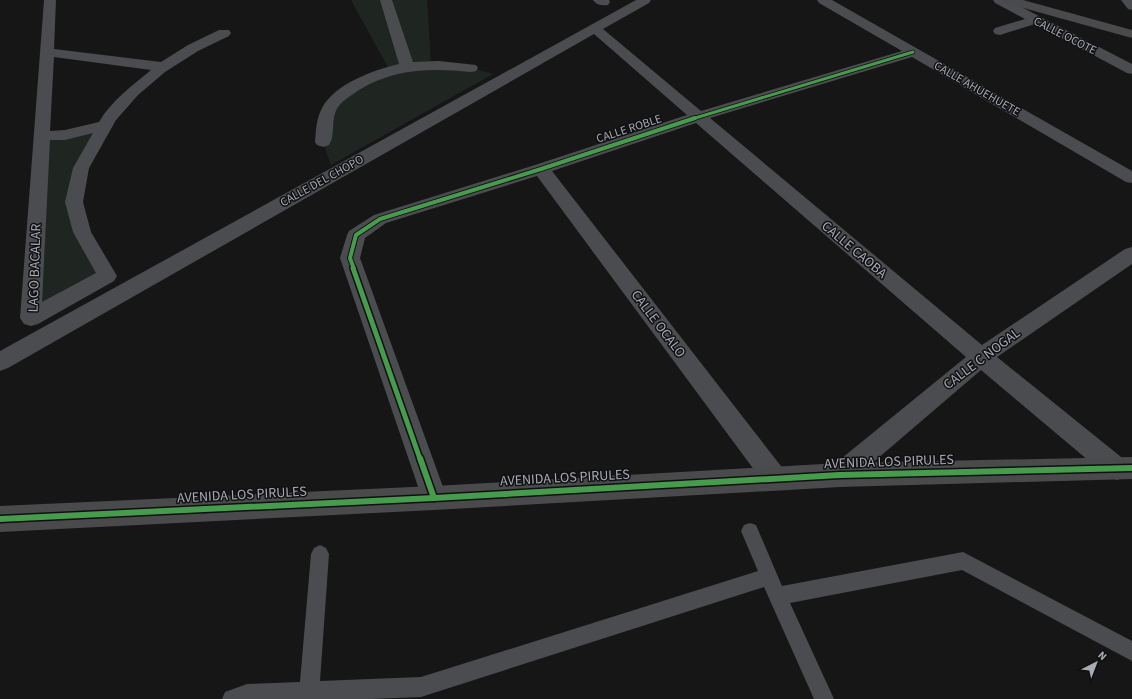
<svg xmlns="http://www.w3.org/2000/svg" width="1132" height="699" viewBox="0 0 1132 699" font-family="'Source Sans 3',sans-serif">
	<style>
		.green { fill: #1f2520 }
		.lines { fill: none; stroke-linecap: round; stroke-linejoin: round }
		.lane { fill: #4b4c4f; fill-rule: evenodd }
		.street { fill: #4b4c4f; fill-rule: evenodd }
		.secondary { fill: #4a4a4d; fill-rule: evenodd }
		.cycleway-far3-casing { stroke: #101012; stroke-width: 4.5 }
		.cycleway-far2-casing { stroke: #101012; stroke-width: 6 }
		.cycleway-far1-casing { stroke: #101012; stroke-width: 8 }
		.cycleway-casing { stroke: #101012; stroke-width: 9 }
		.cycleway-far3 { stroke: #469c4c; stroke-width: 3 }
		.cycleway-far2 { stroke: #469c4c; stroke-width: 4 }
		.cycleway-far1 { stroke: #469c4c; stroke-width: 5 }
		.cycleway { stroke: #469c4c; stroke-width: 6 }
		.labels { text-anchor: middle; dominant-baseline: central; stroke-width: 3; stroke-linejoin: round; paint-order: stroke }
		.far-street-label { font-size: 12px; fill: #a8abb6; stroke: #101012 }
		.street-label { font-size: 14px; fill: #a8abb6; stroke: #101012 }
	</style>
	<rect width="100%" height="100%" fill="#161616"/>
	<g class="green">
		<path d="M351,0H427L431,64L471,68L493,74L331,165L323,142L338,98L390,71Z"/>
		<path d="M105,125L74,202L107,276L31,318L42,136Z"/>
	</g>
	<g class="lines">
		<path class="lane" d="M750,523L756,525L782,586L963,552L1132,641V661L962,570L790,603L834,699H814L764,587L421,697L371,699H222L225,692L247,684L300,682L311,554L314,548L320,545L326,548L329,554L320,681L421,677L758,571L741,531L744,525Z"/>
		<g class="street">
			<path d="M44,0H56L54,49L161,62L188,45L219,30H229L231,33L229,36L198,51L165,72L138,95L116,120L89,168L83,202L91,232L117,276L114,281L38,324L31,326L24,324L20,318ZM54,57L151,70C133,85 111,101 99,122L65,130L50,131ZM93,133L73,168L65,202L73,232L96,273L42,302L50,140H65Z"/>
			<path d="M380,0H392L413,62L439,61L476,65L478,68L476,71L471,72C432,68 394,68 359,90C352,95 343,100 338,107C330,119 336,135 329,145L323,147L317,145L315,142C316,131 316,119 322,108C335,84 373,70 399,64Z"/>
			<path d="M593,0H609L610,2L608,5C603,6 596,5 593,0Z"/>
			<path d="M636,0H651L649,3L603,29L701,111L902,51L819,3L817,0H832L1132,171V183L1126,182L912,57L710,118L982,345L1125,249L1132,247V264L997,357L1126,461L1130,469L1126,477L1117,480L1108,477L981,370L849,483L840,487L831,483L827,475L831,467L966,357L696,123L552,171L784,470L788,478L784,486L775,490L766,486L537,176L386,223L365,238L360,258L447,498L443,507L434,510L425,507L340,258L347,235L349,231L374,215L535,165L687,115L594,34L8,368L0,371V351Z"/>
			<path d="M993,0H1008L1132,64V74L1127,73L1035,24L1000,35L995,34L993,31L995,28L1025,19L995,3Z"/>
			<path d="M1121,0H1132V10L1128,9Z"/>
		</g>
		<g class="secondary">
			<path d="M1003,0H1023L1132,30V38L1005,3Z"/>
			<path d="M1132,457V479L840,487L434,510L0,532V506L434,486L840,463Z"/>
		</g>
		<g class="cycleway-far3-casing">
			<path id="cycleway-far3" d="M692,119L913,52"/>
		</g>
		<g class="cycleway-far2-casing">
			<path id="cycleway-far2" d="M354,269L350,258L356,235L380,219L541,169L695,118"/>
		</g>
		<g class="cycleway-far1-casing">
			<path id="cycleway-far1" d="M353,268L420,459"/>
		</g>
		<g class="cycleway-casing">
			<g id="cycleway">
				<path d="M420,458L434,498"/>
				<path d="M0,519L434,498L840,475L1132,468"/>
			</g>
		</g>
		<use href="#cycleway-far3" class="cycleway-far3"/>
		<use href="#cycleway-far2" class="cycleway-far2"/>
		<use href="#cycleway-far1" class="cycleway-far1"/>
		<use href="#cycleway" class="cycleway"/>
	</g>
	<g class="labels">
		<g class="far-street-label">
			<text transform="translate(1065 36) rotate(27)">CALLE OCOTE</text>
			<text transform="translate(977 89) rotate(30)">CALLE AHUEHUETE</text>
			<text transform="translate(629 129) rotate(-18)">CALLE ROBLE</text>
			<text transform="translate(322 181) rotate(-29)">CALLE DEL CHOPO</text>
		</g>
		<g class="street-label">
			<text transform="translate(854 250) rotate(40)">CALLE CAOBA</text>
			<text transform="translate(35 268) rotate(-88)">LAGO BACALAR</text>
			<text transform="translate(658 324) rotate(53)">CALLE OCALO</text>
			<text transform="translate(982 359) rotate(-37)">CALLE C NOGAL</text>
			<text transform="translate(889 462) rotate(-2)">AVENIDA LOS PIRULES</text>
			<text transform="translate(565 478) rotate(-3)">AVENIDA LOS PIRULES</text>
			<text transform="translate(242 495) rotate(-3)">AVENIDA LOS PIRULES</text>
		</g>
	</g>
	<g transform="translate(1096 663) rotate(42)" stroke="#101012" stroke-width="3" paint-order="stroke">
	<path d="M0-3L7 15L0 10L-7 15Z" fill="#a8abb6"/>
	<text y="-6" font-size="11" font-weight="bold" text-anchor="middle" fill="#a8abb6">N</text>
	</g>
</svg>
